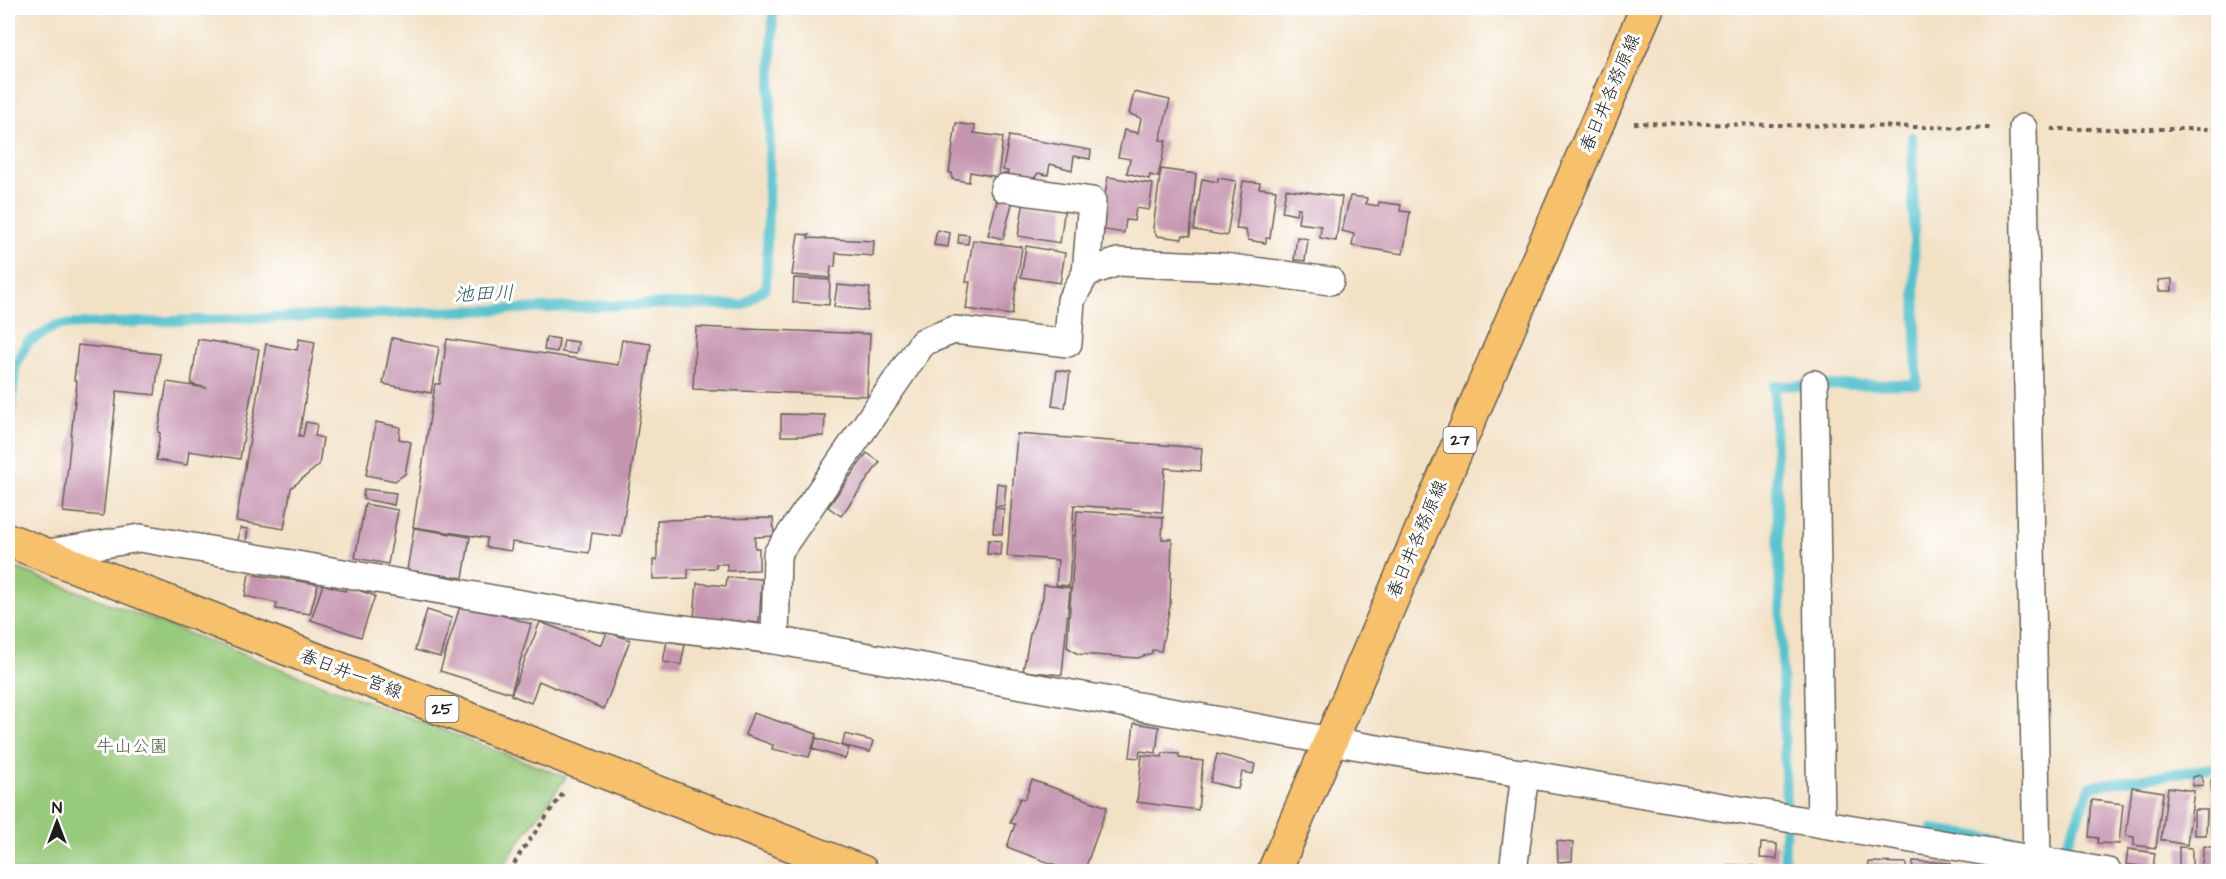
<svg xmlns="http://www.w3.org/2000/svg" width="2226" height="879" viewBox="0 0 2226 879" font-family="'Architects Daughter','Klee One',sans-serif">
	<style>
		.green { fill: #98ca7b; stroke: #5a734c; stroke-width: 1.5 }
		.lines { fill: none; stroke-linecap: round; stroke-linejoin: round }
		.stream { stroke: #55c2ce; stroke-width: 10 }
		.building { fill: #c594af }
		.street-casing { stroke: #676157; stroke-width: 30 }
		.primary-casing { stroke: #676157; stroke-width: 36 }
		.path { stroke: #676157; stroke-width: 4; stroke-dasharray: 4.5 4.5; stroke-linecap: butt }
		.street { stroke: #fff; stroke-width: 27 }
		.primary { stroke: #f7c06b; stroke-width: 33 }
		.labels { text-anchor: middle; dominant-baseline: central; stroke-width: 6; stroke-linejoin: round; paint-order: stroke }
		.shield { fill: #fff; stroke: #606060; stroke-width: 1.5 }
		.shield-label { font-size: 16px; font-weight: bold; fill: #1c1c1c }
		.street-label { font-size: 18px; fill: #1c1c1c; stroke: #fff }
		.park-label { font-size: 18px; fill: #4e6242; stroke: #fff }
		.water-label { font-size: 20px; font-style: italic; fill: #335e63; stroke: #fff }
	</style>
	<rect width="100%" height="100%" fill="#fff"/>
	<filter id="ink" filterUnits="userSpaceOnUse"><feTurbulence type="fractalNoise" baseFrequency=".0167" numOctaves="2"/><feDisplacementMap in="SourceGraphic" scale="12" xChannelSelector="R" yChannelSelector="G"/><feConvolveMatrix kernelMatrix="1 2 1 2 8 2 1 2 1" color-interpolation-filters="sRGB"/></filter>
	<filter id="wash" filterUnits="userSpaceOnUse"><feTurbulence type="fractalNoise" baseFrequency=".008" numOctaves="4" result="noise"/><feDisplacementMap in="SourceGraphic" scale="24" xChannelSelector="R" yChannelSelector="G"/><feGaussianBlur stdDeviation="1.35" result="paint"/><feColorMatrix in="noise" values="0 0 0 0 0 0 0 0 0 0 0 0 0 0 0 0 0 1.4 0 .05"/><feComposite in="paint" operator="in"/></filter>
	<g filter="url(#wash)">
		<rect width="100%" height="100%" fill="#f2e1c5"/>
		<path class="green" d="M8,565L566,777L512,852L501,871H8Z"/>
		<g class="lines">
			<g class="stream">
				<path d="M8,444L15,368L27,343L57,325L663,304L744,305L766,287L773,8"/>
				<path d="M1932,829L2064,850L2091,786L2218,767"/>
				<path d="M1784,872L1786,805L1774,386L1917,384L1912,137"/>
			</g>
		</g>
		<g id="blocks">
			<g class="building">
				<path d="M1134,92L1170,100L1160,140L1166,141L1158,177L1150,175L1149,179L1127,173L1130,159L1118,157L1124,130L1138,133L1141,118L1129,114Z"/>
				<path d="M956,123L975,126L974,133L1003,137L998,177L970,172L969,182L952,179V173H949Z"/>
				<path d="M1009,136L1091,150L1090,159L1074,156L1072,170L1050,164L1048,175L1038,173L1034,179L1007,174L1008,171L1003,170Z"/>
				<path d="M1161,169L1196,174L1190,236L1183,235L1182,239L1157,236L1153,228Z"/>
				<path d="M1108,177L1153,184L1149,210L1136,208L1134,221L1126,220L1124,233L1099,229Z"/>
				<path d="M1218,178L1236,181L1227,236L1194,230L1202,179L1218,182Z"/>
				<path d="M1243,181L1260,183L1259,188L1276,190L1270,238H1266V243L1248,240L1246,230L1236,229Z"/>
				<path d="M1286,189L1342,197L1336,241L1320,238L1321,226L1298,223L1300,208H1297L1296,215L1282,212Z"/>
				<path d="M1350,196L1367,198L1366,204L1378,206L1379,202L1401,205L1400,211L1410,212L1403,254L1352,246L1354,234L1342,231Z"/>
				<path d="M998,197L1013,200L1003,239L988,235Z"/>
				<path d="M1024,201L1065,207L1060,243L1018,236Z"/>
				<path d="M937,230L950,233L948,247L934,245Z"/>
				<path d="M798,234L809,235L808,238L874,241L873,256L836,253L835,267L831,266L830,278L792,275Z"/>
				<path d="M959,234L969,235L968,244L958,243Z"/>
				<path d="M1297,237L1308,239L1305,261L1294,260Z"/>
				<path d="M973,240L1022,247L1012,315L966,309L970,282H966Z"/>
				<path d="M1026,246L1065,253L1060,283L1021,277Z"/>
				<path d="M794,278L830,280L829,305L793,302Z"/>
				<path d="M2172,279V291H2159L2158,280Z"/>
				<path d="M837,285L870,288L868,311L834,307Z"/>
				<path d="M696,327L870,334L867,396L693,389Z"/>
				<path d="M546,337L559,339L557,352L544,350Z"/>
				<path d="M392,338L439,347L431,393L383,384Z"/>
				<path d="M198,339L259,349L240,459L189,451L187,465L156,460L160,433L158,432L167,382L207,388L191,384Z"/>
				<path d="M299,339L315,342L299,436H303L306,422L317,424L315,436L323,438L319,465L291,488L284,529L236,521L266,344L297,350Z"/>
				<path d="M447,339L618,365L622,340L651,344L621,537L592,533L589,553L512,542L511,551L486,547L487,538L413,527L435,384H440Z"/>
				<path d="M564,340L578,342L576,354L562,352Z"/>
				<path d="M78,345L160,354L155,395L117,391L103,516L63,512L77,381L74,380Z"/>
				<path d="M1057,370L1070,372L1065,408L1052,406Z"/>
				<path d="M781,414L825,415L824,436H781Z"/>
				<path d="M376,422L400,427L399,439L411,442L405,474L395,481L366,475Z"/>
				<path d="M1017,434L1202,448L1200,471L1165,468L1162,512L1074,505L1069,586L1056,585L1058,560L1007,556Z"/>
				<path d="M867,453L880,462L841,516L828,507Z"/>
				<path d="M997,483L1006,485L1004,506H995Z"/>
				<path d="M364,489L396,493L394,505L363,499Z"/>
				<path d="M365,504L398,510L388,564L355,558Z"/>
				<path d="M995,508L1004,509L1002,534L993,533Z"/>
				<path d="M1077,511L1163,517L1162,539H1172L1170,606L1161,651L1152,650V653L1138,658L1078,654L1067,647Z"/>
				<path d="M773,518L774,536L755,537V548H759V570L727,571V564H716V568L688,569V578L653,579V560H657V520Z"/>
				<path d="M240,528L248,529L246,542L238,541Z"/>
				<path d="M414,528L470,537L463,578L407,570Z"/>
				<path d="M988,540L1001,541L1000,555L987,554Z"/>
				<path d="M249,574L318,584L310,614L276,609L277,603L245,596Z"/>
				<path d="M727,577L762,579L759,623L694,617L697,583L726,586Z"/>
				<path d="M323,584L345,591L347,586L375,596L361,637L311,620Z"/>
				<path d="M1044,585L1070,588L1062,675L1023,671L1030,634L1043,598Z"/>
				<path d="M461,603L531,624L511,693L440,671Z"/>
				<path d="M427,610L452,618L440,657L415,650Z"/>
				<path d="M540,622L602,645L607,632L630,640L604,709L539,681L531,703L511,695Z"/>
				<path d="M667,641L685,644L681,665L663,662Z"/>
				<path d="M753,713L817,734L809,757L772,749L773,745L745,735Z"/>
				<path d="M1134,723L1159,727L1156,753L1140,751L1139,758L1130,757Z"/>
				<path d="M845,734L873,741L870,752L842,745Z"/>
				<path d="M816,738L849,748L845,759L813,749Z"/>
				<path d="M1163,753L1179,754V758L1203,761L1198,810L1137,802L1142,755L1162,757Z"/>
				<path d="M1217,754L1255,764L1253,774L1242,772L1238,789L1210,782Z"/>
				<path d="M2201,775L2203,785L2193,786L2192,777Z"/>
				<path d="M1032,780L1107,807L1084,872H1074L1007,847L1015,824L1010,823L1020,798L1025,799Z"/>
				<path d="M2211,780H2218V835L2215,836Z"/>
				<path d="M2132,787L2163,792L2156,848L2134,845V837L2126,836Z"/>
				<path d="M2168,787L2194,791L2187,845L2161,840Z"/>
				<path d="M2092,800L2123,804L2119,844L2097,843L2098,838L2089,837Z"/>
				<path d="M2194,810H2207L2206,835H2194Z"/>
				<path d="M1557,841L1573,843L1572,861L1558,862Z"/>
				<path d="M1761,843L1777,844V859L1760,858Z"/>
				<path d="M2204,846L2216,848L2213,872L2201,871Z"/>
				<path d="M2179,847L2192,848V871H2179Z"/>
				<path d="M2128,849L2155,853L2153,868L2126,864Z"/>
				<path d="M1913,861L1951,863V872H1912Z"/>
				<path d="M1869,862L1906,863V872H1868Z"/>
				<path d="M1728,865L1754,866V868L1769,869V872H1703V868H1728Z"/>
			</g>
		</g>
	</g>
	<g filter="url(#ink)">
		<use href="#blocks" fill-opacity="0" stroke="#676157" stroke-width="1.5"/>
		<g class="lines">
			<g class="street-casing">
				<g id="street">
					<path d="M2023,128L2037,860"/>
					<path d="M1004,188L1092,201L1086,273"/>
					<path d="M1814,384L1821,822"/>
					<path d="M42,554L140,538L626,622L775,640L1330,741L2108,872"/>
					<path d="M775,640L777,554L923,342L954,330L1068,343L1071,300L1086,273L1118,262L1223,267L1330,281"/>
					<path d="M1513,872L1525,773"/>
				</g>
			</g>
			<g class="primary-casing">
				<g id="primary">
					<path d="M8,540L862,872"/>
					<path d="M1274,872L1647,8"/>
				</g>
			</g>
			<g class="path">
				<path d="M1634,123L1993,128"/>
				<path d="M2051,129H2218"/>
				<path d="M510,872L519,855L564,792"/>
			</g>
			<use href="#street" class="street"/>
			<use href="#primary" class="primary"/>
		</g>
	</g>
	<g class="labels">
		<g class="shield">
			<rect x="1443.5" y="427" width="33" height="26" rx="4.5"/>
			<rect x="425.5" y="696" width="33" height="26" rx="4.5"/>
		</g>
		<g class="shield-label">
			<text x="1460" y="440">27</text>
			<text x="442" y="709">25</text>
		</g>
		<g class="street-label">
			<text transform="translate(1610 93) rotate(-67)">春日井各務原線</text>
			<text transform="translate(1417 539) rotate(-67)">春日井各務原線</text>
			<text transform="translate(351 674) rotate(21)">春日井一宮線</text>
		</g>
		<g class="park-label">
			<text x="132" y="746">牛山公園</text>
		</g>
		<g class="water-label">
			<text transform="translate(484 294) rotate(-2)">池田川</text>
		</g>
	</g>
	<rect width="2226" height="879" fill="none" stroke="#fff" stroke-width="30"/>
	<g transform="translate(57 822)" stroke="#ffffff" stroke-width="4.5" paint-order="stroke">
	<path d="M0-4.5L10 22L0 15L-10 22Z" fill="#1c1c1c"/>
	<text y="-9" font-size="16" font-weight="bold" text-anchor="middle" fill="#1c1c1c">N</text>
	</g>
</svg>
